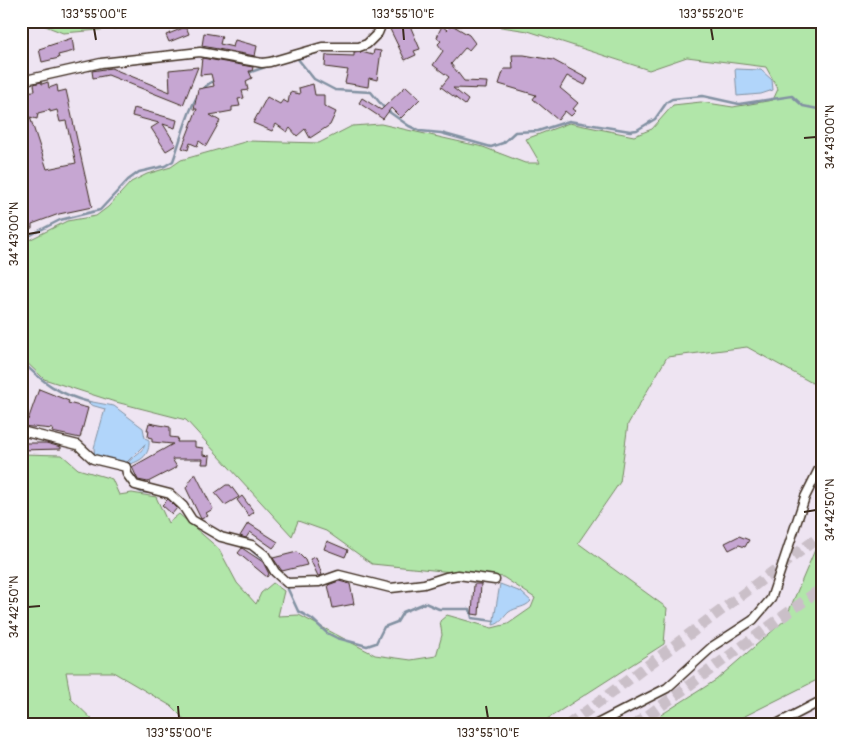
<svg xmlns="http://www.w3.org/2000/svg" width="844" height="746" viewBox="0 0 844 746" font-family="Pangolin,sans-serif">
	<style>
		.green { fill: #b1e6a9; stroke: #768864 }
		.water { fill: #b1d5fa; stroke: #8291a2 }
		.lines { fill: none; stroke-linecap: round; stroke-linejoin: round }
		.stream { stroke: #8291a2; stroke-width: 2.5 }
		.building { fill: #c6a6d2; stroke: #3b2a1e; fill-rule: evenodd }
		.highway-tunnel { stroke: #cabfc8; stroke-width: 11; stroke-dasharray: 11 5.5; stroke-linecap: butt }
		.minor-casing { stroke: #3b2a1e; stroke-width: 11 }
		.minor { stroke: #fff; stroke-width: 8 }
		.ticks { fill: none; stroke: #3b2a1e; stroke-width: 2 }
		.neatline { fill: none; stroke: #3b2a1e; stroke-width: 2 }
		.ticks-label { font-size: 12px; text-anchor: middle; fill: #3b2a1e }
	</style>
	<rect width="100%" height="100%" fill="#eee4f2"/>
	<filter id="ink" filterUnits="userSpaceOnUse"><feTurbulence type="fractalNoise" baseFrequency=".02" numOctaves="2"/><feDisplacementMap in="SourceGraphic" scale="10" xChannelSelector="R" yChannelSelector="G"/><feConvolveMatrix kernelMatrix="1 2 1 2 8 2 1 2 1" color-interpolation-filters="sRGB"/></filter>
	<g filter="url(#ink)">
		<g class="green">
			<path d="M33,21H131L123,28L63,33Z"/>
			<path d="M492,21H823V389L747,347L667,357L628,424L620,482L578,543L667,608L664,644L538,725H190L171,706L113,672H66L71,699L98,725H21V454L62,455L78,469L112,479L119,495L132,493L156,497L168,523L179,514L219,549L237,583L256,604L261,593L273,583L284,591L278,616L299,615L375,655L411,660L436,656L442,635L440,621L447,615L492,628L508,624L531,608L535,598L503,577L372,564L326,531L298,521L292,536L186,420L112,401L44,379L21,357V244L67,221L96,216L108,207L131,182L147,174L171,167L181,160L248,141L319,143L352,126L381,124L483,147L525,163H540L526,139L569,123L634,136L652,129L673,105L701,102L733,107L773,100L778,89L766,67L687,57L649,70L528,31L495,26Z"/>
			<path d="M823,531V677L727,725H645L716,680L785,620Z"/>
		</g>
		<g class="water">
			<path d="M735,69L761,70L772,80L773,90L761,94L737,96Z"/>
			<path d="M87,401L114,406L143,428L145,438L149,440C150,455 142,461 127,465C131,456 144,452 145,444L125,464L95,458L94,448L105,409L91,405Z"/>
			<path d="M500,584L521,592L531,601C525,608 516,607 509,612C503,617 501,624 493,625Z"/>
		</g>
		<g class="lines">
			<g class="stream">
				<path d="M298,59L314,79L335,90L371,92L385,109L409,126L420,131L441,133L491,147L503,143L515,132L538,131L569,121L630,131L637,130L655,119L667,102L672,99L703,96L739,104L792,96L803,106L823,110"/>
				<path d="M286,60C299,61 311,53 324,51C361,46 367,62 388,21"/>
				<path d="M248,73L271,65"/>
				<path d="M21,240L60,220L100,210L128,180L139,172L165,166L173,161C182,138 191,89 214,81"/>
				<path d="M21,360C41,382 61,395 89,402"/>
				<path d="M132,487L141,492L153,493"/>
				<path d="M248,547L264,561"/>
				<path d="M286,585L298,611L312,619L327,633L337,638L367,646L376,643L384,627L397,622L403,612L425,603L439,609H470L472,618L494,621"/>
			</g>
		</g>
		<g class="building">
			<path d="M395,21H408L420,49L414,51L416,55L405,60L388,25Z"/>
			<path d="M452,25L469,35L475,43L469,50L465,48L451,64L464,81L487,82L486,89L453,88L468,100L465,105L441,87L449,77L433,65L443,51L438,44L441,41L437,38L439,32L442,26L447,30Z"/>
			<path d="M183,28L187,29L189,34L169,42L166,35Z"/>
			<path d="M204,33L222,36L220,44L233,47L235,40L257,46L255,56L202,46Z"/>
			<path d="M72,38L74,51L58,55L59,58L42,62L39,49Z"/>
			<path d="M374,50L381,51L377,80L369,78L368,87L345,83L348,70L325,67L326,55L354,56V53L361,52L373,55Z"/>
			<path d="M512,55H524L553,60L588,79L585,85L567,76L560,88L578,103L573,109L576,111L571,116L565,111L558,120L533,99L536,95L499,84L504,69H513Z"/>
			<path d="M202,58L253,67L252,71H249L252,78L246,81L248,90L242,91L244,98L238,99L240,106L232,107V111L210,115L220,121L206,146L199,141L197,146L190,143L188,150L182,148L197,109H194L198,89L214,86L211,74L200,75Z"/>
			<path d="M198,67L183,105L108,75L93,78L92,71L111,68L170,92L169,70Z"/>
			<path d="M41,82L42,84L48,82L49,88L57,85L58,92L66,90L92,207L59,214L32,224V228L21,229V92L35,91L34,84ZM50,110V112L57,110L60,122L66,121L76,163L47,169L30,117L37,119L38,113Z"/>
			<path d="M313,84L315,95H324V106L336,112L330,125L310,138L305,129L297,136L290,128L287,132L276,124L272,131L253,123L267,97L280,104L283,100L288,103L290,92L300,94L299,88Z"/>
			<path d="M406,86L420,99L401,118L391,108L383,119L359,103L362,98L381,110Z"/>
			<path d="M134,108L177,120L175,128L163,124L176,145L166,151L151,128L159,123L132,116Z"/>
			<path d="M39,389L69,401L68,403L88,408L80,438L52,432L53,429L21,426V420H28Z"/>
			<path d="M149,423L170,427V437L178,438L177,442H195V447L203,448V455L210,456L209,464H202L203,459H172L177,467L148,482L138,480L132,467L173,444L152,442V438L148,437L149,430H147Z"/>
			<path d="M21,443H46L61,447V449L21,450Z"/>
			<path d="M195,473L213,509L206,513L208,516L201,519L186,488Z"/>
			<path d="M226,485H230L239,497L225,505L215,493Z"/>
			<path d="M242,496L254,512L249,516L237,500Z"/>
			<path d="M168,499L177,508L172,514L162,505Z"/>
			<path d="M248,523L278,542L273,548L250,532L246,538L240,536Z"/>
			<path d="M739,536L749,540L745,547L739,545L729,550L725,543Z"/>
			<path d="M327,541L348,550L345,557L324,549Z"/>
			<path d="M242,548L263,562L269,574L267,577L238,553Z"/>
			<path d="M297,552L305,560L307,565L282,571L273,558Z"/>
			<path d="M316,557L322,575L318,576L310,559Z"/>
			<path d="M339,581L350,584L354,604L333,608L328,585Z"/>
			<path d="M474,584H481L479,615L472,614Z"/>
		</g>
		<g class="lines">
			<g class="highway-tunnel">
				<path d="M568,725L823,534"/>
				<path d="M635,725L823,587"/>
			</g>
			<g class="minor-casing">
				<g id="minor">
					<path d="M456,21H459"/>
					<path d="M21,81L101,63L200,52L262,63L270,62L322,47H359L367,44L378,33L383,21"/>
					<path d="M21,431L78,445L93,459L126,467L127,474L135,485L170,494L183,506L192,520L221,537L252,545L265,555L275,572L287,583L319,582L339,575L391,588L424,584L446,577L458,575L495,580"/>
					<path d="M595,725L667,688L713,646L753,620L771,599L805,497L823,461"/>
					<path d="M775,725L823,700"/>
				</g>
			</g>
			<use href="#minor" class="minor"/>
		</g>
	</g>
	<path class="ticks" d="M94,28L96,40M403,28L404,40M711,28L713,40M804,138L816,137M28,234L40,232M804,512L816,510M28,607L40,606M178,706L179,718M486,706L488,718"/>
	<rect width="844" height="746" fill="none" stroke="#fff" stroke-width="55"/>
	<rect x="28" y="28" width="788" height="690" class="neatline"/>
	<g class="ticks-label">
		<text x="94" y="18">133°55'00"E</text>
		<text x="403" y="18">133°55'10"E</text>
		<text x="711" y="18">133°55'20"E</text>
		<text transform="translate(830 137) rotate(-90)" y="4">34°43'00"N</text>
		<text transform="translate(14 234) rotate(-90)" y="4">34°43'00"N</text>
		<text transform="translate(830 510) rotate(-90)" y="4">34°42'50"N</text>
		<text transform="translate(14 607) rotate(-90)" y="4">34°42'50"N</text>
		<text x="179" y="737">133°55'00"E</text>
		<text x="488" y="737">133°55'10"E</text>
	</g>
</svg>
